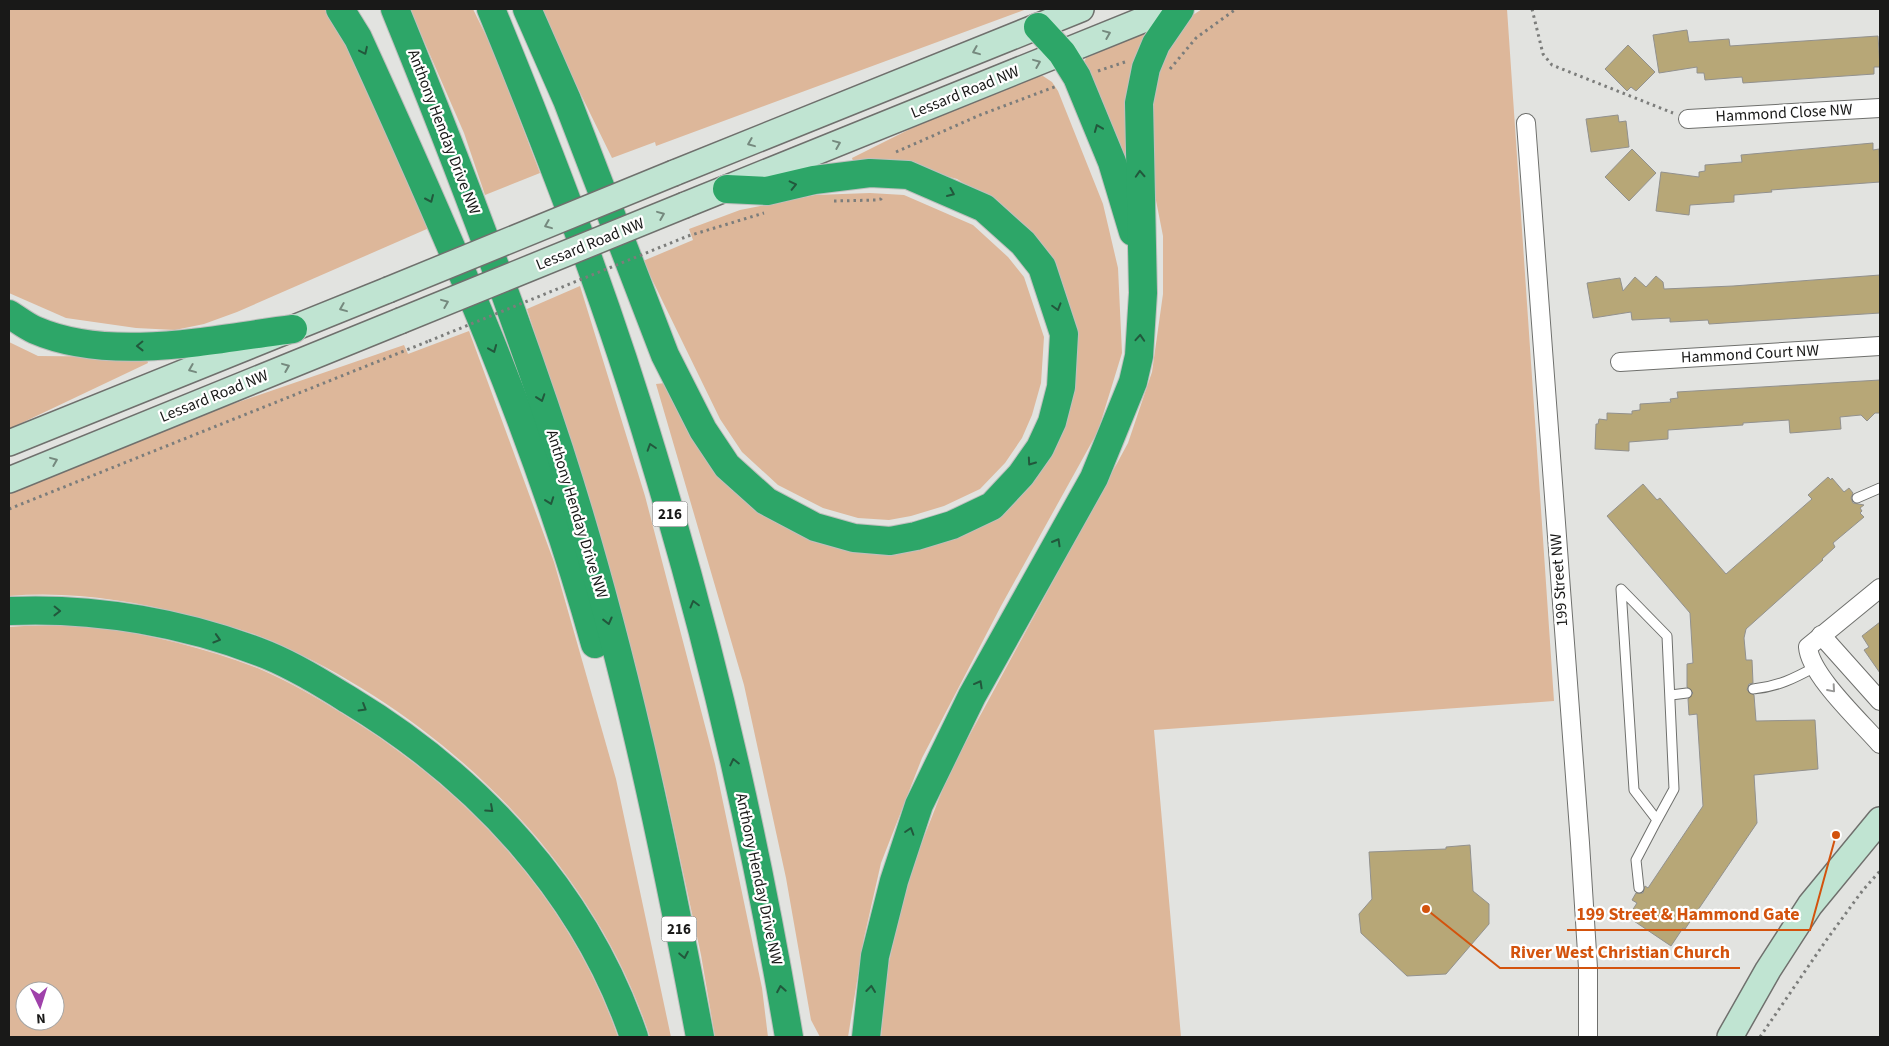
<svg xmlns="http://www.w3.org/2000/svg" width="1889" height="1046" viewBox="0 0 1889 1046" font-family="'Source Sans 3',sans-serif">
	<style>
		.green { fill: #ddb79a; fill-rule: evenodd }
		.building { fill: #b7a777; stroke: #92918e }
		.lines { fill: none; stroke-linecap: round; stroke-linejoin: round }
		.service-casing { stroke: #6f706d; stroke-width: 11 }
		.minor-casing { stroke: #6f706d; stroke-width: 20 }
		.secondary-casing { stroke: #6f706d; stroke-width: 28 }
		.motorway-casing { stroke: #bfbfbe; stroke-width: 30 }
		.path { stroke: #7c7d7b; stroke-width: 3; stroke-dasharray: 2.5 4; stroke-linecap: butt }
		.service { stroke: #fff; stroke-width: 9 }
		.minor { stroke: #fff; stroke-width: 18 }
		.secondary { stroke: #c0e4d2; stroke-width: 25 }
		.motorway { stroke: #2da668; stroke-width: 28 }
		.secondary-bridge-casing { stroke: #6f706d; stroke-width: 28; stroke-linecap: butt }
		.path-bridge { stroke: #7c7d7b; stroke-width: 3; stroke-dasharray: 2.5 4; stroke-linecap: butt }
		.secondary-bridge { stroke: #c0e4d2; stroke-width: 25 }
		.oneway { stroke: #75897e }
		.oneway2 { stroke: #22583c }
		.oneway3 { stroke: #989897 }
		.labels { text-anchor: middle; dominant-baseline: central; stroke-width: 4.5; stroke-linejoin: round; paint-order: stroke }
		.shield { fill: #fff; stroke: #5e5e5d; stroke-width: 1 }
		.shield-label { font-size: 15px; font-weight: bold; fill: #191918 }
		.street-label { font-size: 16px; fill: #191918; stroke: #fff }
		.leader { fill: none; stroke: #d3530d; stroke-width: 2 }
		.callout-dot { fill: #d3530d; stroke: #fff; stroke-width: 2 }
		.callout-label { font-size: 18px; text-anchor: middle; font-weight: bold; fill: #d3530d; stroke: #fff; stroke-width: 4.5; stroke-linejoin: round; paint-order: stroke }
	</style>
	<rect width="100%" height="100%" fill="#e2e3e0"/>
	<g class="green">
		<path d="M9,9H325L337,24L436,225L237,312L204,324L175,330L136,328L66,318L9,293Z"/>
		<path d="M410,9H473L494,52L540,173L485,195L464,133Z"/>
		<path d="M539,9H1027L656,146L655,142L612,158Z"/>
		<path d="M1202,9H1507L1554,701L1154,730L1181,1037H881L886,975L908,878L949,773L1128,443L1152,372L1163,294V236L1145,145V90L1184,21Z"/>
		<path d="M1150,30L1128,154L1126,158L1122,159L1084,62L1086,58Z"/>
		<path d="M1043,76L1052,82L1058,91L1103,204L1118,268L1122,353L1098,431L1001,606L922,758L881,863L864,938L848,1037H820L811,1020L786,878L744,685L656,384L665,383L735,491L771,520L814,542L861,553L923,548L967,534L1015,499L1071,327L1001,207L957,179L901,164L853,161L852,158L930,119L1034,77Z"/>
		<path d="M870,193L904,195L973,225L1008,257L1024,277L1044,337L1041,383L1032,415L1022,438L1005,463L980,489L944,506L911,516L889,520L858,518L823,508L778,485L742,452L720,419L643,261L693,240L689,229L740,210L815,195Z"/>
		<path d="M580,286L645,496L715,764L762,988L768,1037H715L701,955L665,789L609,566L527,309Z"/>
		<path d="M469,331L554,562L616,779L671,1037H650C592,860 443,717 274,642C247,630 216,623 187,615C129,600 69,591 9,596V493L189,419L404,345L408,354Z"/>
		<path d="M9,342L38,356L146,357L148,363L9,429Z"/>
		<path d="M24,626C48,626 73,624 97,627C152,635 210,649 262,670C290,682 317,698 343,714C465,788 571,900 618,1037H9V627ZM25,991H55V1021H25Z"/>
	</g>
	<g class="building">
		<path d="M1687,30L1689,42L1729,39L1730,46L1878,36L1880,67H1874V74L1743,83L1742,77L1705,80L1704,73H1697V67L1659,73L1653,35Z"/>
		<path d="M1628,45L1655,72L1636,91L1631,87L1627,91L1605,69Z"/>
		<path d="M1618,115L1619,122L1626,121L1629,147L1591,152L1586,119Z"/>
		<path d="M1873,143V150L1879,149L1880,182L1771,190L1772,192L1734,195V202L1690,205L1689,215L1656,211L1661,172L1699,177V172L1705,171V165L1742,162L1741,155Z"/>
		<path d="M1632,149L1656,173L1629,201L1605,177Z"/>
		<path d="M1880,275V313L1709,324L1708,320L1670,322V318L1632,320L1631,312L1593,318L1587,283L1620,278L1623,291L1635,277L1646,287L1656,276L1663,282L1664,289L1733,286Z"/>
		<path d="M1880,380V413H1875L1867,421L1861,415L1840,417L1841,429L1790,433L1789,420L1743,423V425L1668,430V439L1629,442V451L1595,449L1596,424H1598L1599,419L1607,420V413L1632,414V411L1640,410V404L1671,402L1670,399L1678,398L1677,392Z"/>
		<path d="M1828,477L1831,480L1832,478L1844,492L1849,488L1853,493L1851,498L1853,503L1864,505L1860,508L1862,511L1860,513L1864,517L1833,543L1835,547L1822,559L1823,560L1746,629L1744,638L1746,660H1752L1753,683L1749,684L1747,690L1754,695L1756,721L1815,720L1818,769L1754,775L1757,823L1685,929L1683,928L1671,946L1628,917L1637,903L1632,900L1636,893H1643L1645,886L1648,888L1703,806L1697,714L1689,715L1688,699L1693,693L1687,687V664L1693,663L1690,613L1607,516L1643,484L1657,500L1660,498L1726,574L1812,499L1808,495Z"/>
		<path d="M1880,622V673L1864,650L1869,647L1862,636Z"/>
		<path d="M1470,845L1473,891L1489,904V924L1446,974L1407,976L1361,933L1359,914L1372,899L1369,852L1446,849V847Z"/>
	</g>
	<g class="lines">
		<g class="service-casing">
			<g id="service">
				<path d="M1857,498L1880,488"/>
				<path d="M1753,689C1777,687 1795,678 1815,667"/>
				<path d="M1671,695L1687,693"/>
				<path d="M1639,888L1636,860L1657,820L1634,790L1621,589L1667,636L1674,789L1657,820"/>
			</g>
		</g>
		<g class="minor-casing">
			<g id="minor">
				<path d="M1688,119L1880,108"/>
				<path d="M1526,123L1580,843L1588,968V1037"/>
				<path d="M1620,362L1880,346"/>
				<path d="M1880,588L1808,647C1810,675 1861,722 1880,744"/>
				<path d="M1821,635L1880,701"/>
			</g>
		</g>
		<g class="secondary-casing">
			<g id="secondary">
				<path d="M674,173L1081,9"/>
				<path d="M685,205L1170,9"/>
				<path d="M9,443L388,290"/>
				<path d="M9,480L400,321"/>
				<path d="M1730,1037L1768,970L1810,905L1880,820"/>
			</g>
		</g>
		<g class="motorway-casing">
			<g id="motorway">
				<path d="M340,9L358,38C448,235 537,435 595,644"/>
				<path d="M395,9C454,154 510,300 559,449C621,641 663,839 700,1037"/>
				<path d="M491,9C551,155 608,303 653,455C711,646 756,841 789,1037"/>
				<path d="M527,9L567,100L665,355L703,430L727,466L766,501L815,527L854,538L890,541L916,536L952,525L992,506L1021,475L1040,448L1052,422L1061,387L1064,334L1042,267L1023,243L984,208L908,175L870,173L814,180L767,191L727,189"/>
				<path d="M1038,27L1062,53L1077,77L1112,162L1133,232"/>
				<path d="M9,314C17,319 26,326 35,330C111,363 214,339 293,329"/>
				<path d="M9,611C95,607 187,623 267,655C296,667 323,684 349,700C478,778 585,893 634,1037"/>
				<path d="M866,1037L875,956L894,881L919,805L972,696L1094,478L1133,382L1139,356L1143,293L1139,103L1146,68L1156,44L1180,9"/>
			</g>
		</g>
		<g class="path">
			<path d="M1532,9L1543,54L1552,65L1673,113"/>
			<path d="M1170,69L1196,38L1236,9"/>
			<path d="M1098,71L1125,62"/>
			<path d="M896,152L980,115L1057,86"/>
			<path d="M834,201L876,200L881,199L883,196"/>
			<path d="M688,236L764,213"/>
			<path d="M9,509L429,341"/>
			<path d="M1760,1037L1825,942L1863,890L1880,871"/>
		</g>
		<use href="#service" class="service"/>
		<use href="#minor" class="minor"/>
		<use href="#secondary" class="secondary"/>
		<use href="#motorway" class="motorway"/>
		<g class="secondary-bridge-casing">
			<g id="secondary-bridge">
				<path d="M388,290L674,173"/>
				<path d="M400,321L685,205"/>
			</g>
		</g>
		<path class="path-bridge" d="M429,341L688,236"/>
		<use href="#secondary-bridge" class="secondary-bridge"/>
	</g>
	<defs><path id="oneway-chevron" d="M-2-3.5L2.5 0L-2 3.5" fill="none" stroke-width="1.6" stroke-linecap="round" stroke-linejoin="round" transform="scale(1.25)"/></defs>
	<g class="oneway">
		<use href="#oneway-chevron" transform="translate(1107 34) rotate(-22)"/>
		<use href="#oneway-chevron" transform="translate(976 51) rotate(158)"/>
		<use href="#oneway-chevron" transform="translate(1037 63) rotate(-22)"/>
		<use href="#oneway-chevron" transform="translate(751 143) rotate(158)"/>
		<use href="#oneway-chevron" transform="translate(837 144) rotate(-22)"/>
		<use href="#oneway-chevron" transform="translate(661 215) rotate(-22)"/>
		<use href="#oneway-chevron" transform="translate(548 225) rotate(158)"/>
		<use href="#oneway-chevron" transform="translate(445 303) rotate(-22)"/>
		<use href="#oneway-chevron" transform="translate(343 308) rotate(158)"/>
		<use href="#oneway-chevron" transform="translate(286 367) rotate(-22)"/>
		<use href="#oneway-chevron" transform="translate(192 369) rotate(158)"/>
		<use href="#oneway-chevron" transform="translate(54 461) rotate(-22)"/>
	</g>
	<g class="oneway2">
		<use href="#oneway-chevron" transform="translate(364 51) rotate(65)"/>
		<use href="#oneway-chevron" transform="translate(1098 128) rotate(-112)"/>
		<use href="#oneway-chevron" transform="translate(1140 174) rotate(-93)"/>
		<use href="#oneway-chevron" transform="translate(793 185) rotate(-13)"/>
		<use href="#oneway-chevron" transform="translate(951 193) rotate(24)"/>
		<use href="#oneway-chevron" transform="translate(430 199) rotate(66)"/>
		<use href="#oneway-chevron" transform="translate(1057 307) rotate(74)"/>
		<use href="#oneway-chevron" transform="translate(1140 338) rotate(-86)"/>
		<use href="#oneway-chevron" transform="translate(140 346) rotate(179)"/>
		<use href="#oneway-chevron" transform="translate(493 349) rotate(68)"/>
		<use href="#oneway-chevron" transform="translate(541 398) rotate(71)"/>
		<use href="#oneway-chevron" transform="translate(651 447) rotate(-108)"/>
		<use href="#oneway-chevron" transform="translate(1031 462) rotate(125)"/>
		<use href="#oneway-chevron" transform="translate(550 501) rotate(70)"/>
		<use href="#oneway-chevron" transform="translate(1057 542) rotate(-60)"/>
		<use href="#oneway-chevron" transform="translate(694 604) rotate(-105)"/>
		<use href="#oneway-chevron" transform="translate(57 611) rotate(1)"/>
		<use href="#oneway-chevron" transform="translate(608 621) rotate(76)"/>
		<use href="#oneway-chevron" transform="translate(217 639) rotate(17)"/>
		<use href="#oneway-chevron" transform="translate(979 684) rotate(-61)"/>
		<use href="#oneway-chevron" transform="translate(363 708) rotate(31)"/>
		<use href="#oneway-chevron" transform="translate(734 762) rotate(-103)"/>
		<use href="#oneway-chevron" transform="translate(490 809) rotate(42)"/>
		<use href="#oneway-chevron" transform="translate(910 831) rotate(-72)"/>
		<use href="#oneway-chevron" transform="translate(684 955) rotate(79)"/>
		<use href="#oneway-chevron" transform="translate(781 989) rotate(-100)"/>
		<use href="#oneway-chevron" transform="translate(871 989) rotate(-83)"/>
	</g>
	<use class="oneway3" href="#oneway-chevron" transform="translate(1832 689) rotate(49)"/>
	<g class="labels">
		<g class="shield">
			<rect x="652.5" y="501.5" width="35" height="25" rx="4"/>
			<rect x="661.5" y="916.5" width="35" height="25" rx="4"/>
		</g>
		<g class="shield-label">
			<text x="670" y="514">216</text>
			<text x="679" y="929">216</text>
		</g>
		<g class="street-label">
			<text transform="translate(965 92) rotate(-22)">Lessard Road NW</text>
			<text transform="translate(1784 113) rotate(-3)">Hammond Close NW</text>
			<text transform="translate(444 132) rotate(69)">Anthony Henday Drive NW</text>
			<text transform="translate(590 244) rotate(-22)">Lessard Road NW</text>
			<text transform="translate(1750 354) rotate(-3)">Hammond Court NW</text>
			<text transform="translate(214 396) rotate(-22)">Lessard Road NW</text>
			<text transform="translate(577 514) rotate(73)">Anthony Henday Drive NW</text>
			<text transform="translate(1559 580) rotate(-94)">199 Street NW</text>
			<text transform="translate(759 879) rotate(78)">Anthony Henday Drive NW</text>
		</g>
	</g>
	<path class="leader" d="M1836 835L1810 930H1567M1426 909L1500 968H1740"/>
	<g class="callout-dot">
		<circle cx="1836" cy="835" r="5"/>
		<circle cx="1426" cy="909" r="5"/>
	</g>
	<g class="callout-label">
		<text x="1688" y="920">199 Street &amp; Hammond Gate</text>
		<text x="1620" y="958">River West Christian Church</text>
	</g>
	<rect width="1889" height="1046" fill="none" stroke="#191918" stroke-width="20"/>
	<g transform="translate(40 1006) rotate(176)"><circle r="24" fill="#ffffff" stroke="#a3a3a3"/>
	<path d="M0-4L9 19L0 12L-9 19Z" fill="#9f41aa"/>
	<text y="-8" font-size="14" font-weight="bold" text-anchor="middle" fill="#191918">N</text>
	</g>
</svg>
